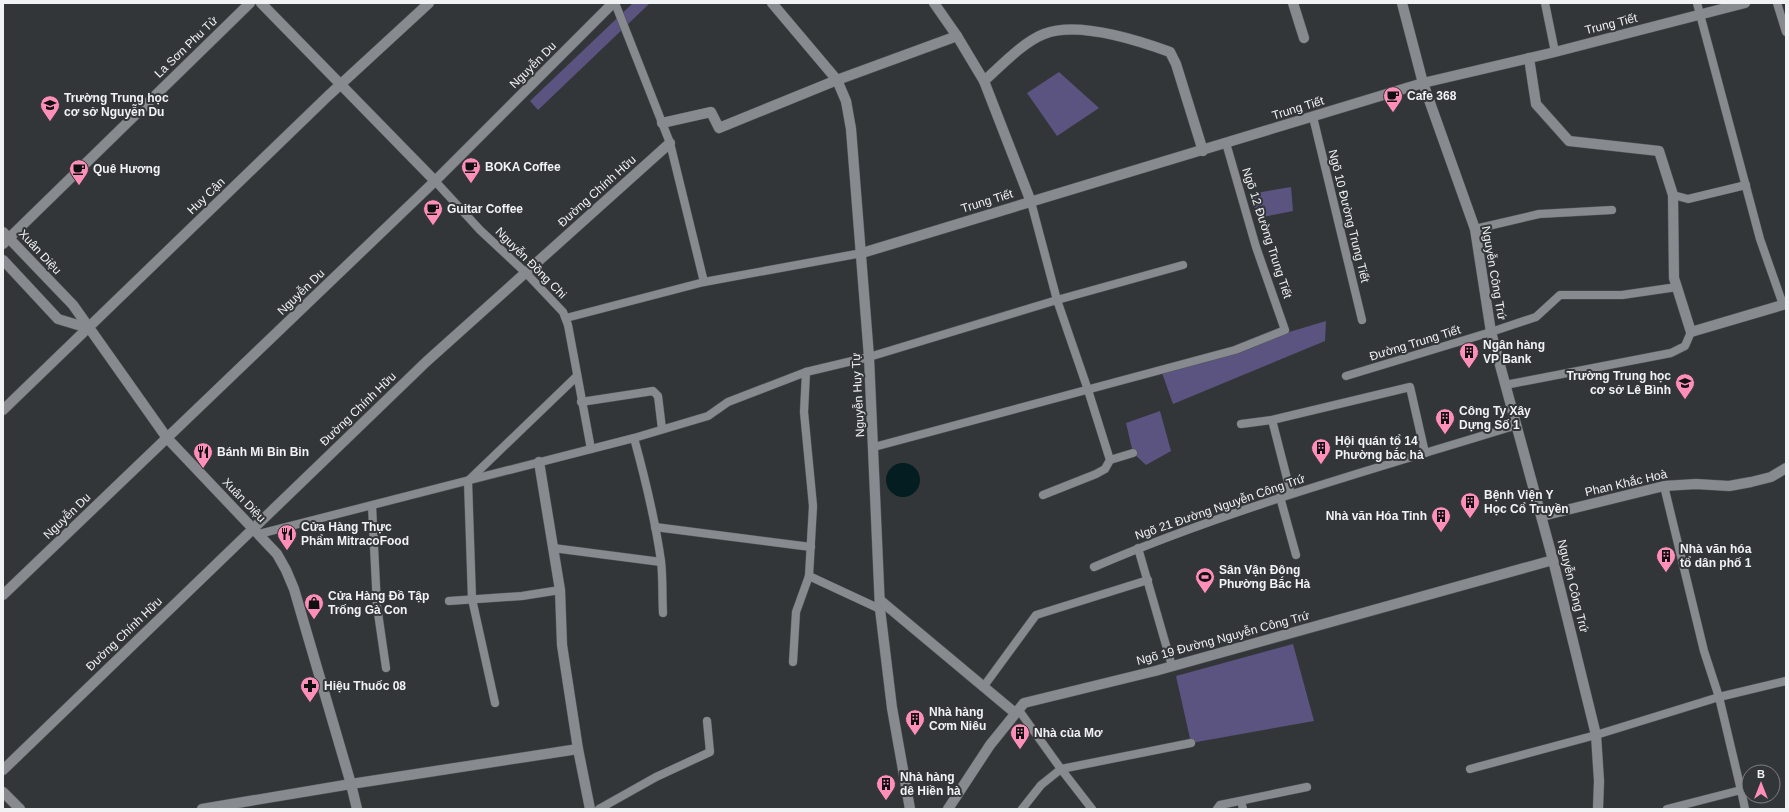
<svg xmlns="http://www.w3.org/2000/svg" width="1789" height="812" viewBox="0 0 1789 812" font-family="Arial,sans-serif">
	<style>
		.green { fill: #5b5380 }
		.water { fill: #041d20 }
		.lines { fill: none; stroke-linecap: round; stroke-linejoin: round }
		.service-casing { stroke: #525558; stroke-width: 9 }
		.minor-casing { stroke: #525558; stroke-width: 11 }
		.tertiary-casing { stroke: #525558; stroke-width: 11 }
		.secondary-casing { stroke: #525558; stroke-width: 11 }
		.service { stroke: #878a8e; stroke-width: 8 }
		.minor { stroke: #878a8e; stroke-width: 10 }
		.tertiary { stroke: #878a8e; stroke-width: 10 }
		.secondary { stroke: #878a8e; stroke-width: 10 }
		.labels { text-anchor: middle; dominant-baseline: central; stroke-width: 4; stroke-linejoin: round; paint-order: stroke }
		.street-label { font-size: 12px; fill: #f0f2f4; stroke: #333639 }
		.poi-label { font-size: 12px; font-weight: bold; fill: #f0f2f4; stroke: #333639; text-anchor: start }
	</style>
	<rect width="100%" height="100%" fill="#333639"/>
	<g class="green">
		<path d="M633,3H650L538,110L530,101Z"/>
		<path d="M1059,72L1099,108L1057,136L1027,93Z"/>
		<path d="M1291,187L1293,211L1258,218L1250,194Z"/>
		<path d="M1326,321L1325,341L1173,404L1161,370Z"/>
		<path d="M1160,411L1171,451L1146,465L1133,453L1126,423Z"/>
		<path d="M1293,644L1314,721L1191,743L1176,676Z"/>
	</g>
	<circle class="water" cx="903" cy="480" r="17"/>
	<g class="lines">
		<g class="service-casing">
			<g id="service">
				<path d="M615,3L670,143L704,282"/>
				<path d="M1545,3L1555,52"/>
				<path d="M1697,3L1760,239L1781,299L1786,303"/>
				<path d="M1777,3L1786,32"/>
				<path d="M1313,117L1362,320"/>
				<path d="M435,181L480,230L526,273L563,312L568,325L591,449"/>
				<path d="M1673,195L1688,199L1746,185"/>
				<path d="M1031,202L1057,300L1088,390L1110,460L1105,469L1096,474L1043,495"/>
				<path d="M1475,229L1539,214L1612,210"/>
				<path d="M566,318L704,282L862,253"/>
				<path d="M1346,376L1491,332L1536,317L1560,295H1622L1677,287"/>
				<path d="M1505,385L1671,353L1685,346L1691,332"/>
				<path d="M581,402L653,391L658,396L662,429"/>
				<path d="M1272,420L1291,494"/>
				<path d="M1241,424L1272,420L1410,387L1425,453"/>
				<path d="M634,438C645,478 655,519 661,561C663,578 662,596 663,613"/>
				<path d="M874,447L1235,350L1285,330L1256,247L1226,143"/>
				<path d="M1110,460L1133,453"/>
				<path d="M1664,486L1704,651L1719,697L1741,790"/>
				<path d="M1280,497L1296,555"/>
				<path d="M372,506L377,606L386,668"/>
				<path d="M655,527L811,547"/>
				<path d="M259,534L634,438L708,416L728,402L806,372"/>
				<path d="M553,548L661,562"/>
				<path d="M1138,548L1172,666"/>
				<path d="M1094,567C1231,508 1375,469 1517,425"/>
				<path d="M809,576L880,609"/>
				<path d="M449,601L522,596L560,590"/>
				<path d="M793,662L796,612L809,576L813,506L804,412L806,372L869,357L1057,300L1183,265"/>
				<path d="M984,686L1036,615L1148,580"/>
				<path d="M495,703L472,599L468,481L576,377"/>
				<path d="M1018,709L1061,769L1092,809"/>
				<path d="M1470,769L1596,735L1719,697L1786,681"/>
				<path d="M1241,801L1243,809"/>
				<path d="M599,809L656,777L710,752L707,721"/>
				<path d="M1022,809L1041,785L1061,769L1191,743"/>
				<path d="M1217,809L1220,805L1307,787"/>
				<path d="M1667,809L1741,790L1745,809"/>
			</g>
		</g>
		<g class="minor-casing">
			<g id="minor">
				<path d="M261,3L435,181"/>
				<path d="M772,3L837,80L846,101L851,129L869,357L880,609L892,708L910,809"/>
				<path d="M1293,3L1304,38"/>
				<path d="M957,36L984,81"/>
				<path d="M1529,58L1536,104L1569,141L1659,151L1673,195L1674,278L1691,332L1786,304"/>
				<path d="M662,123L711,112L719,128L837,80L957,36L934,3"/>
				<path d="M1031,202L984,81C1001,66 1023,42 1044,34C1077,21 1137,40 1170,52L1176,64L1203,151"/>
				<path d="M3,244L250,3"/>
				<path d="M862,253L1423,83L1555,52L1745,3"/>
				<path d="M3,410L328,96L429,3"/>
				<path d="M539,462L560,590L562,645L578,749L590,809"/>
				<path d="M1542,516L1664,486L1696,484L1729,486L1751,482L1771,477L1786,468"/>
				<path d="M881,601L1015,713"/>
				<path d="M3,770L426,362L670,143"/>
				<path d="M3,792L20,809"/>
				<path d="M202,809L351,784L578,749"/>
				<path d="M948,809L990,745L1024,703L1155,671L1553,560"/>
			</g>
		</g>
		<g class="tertiary-casing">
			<g id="tertiary">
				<path d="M3,232L73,305L167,438L277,554L286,570L294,589L351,784L357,809"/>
				<path d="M3,260L58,319L88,328"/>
			</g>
		</g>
		<g class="secondary-casing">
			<g id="secondary">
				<path d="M1402,3L1423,83L1475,229L1491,332L1553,560L1596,735L1599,781L1598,809"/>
				<path d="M3,595L435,181L613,3"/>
			</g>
		</g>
		<use href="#service" class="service"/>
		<use href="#minor" class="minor"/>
		<use href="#tertiary" class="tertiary"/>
		<use href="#secondary" class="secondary"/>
	</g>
	<defs>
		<g id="cafe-pin" transform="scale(1)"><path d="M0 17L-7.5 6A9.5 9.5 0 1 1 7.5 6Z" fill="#ff8eb9" stroke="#333639"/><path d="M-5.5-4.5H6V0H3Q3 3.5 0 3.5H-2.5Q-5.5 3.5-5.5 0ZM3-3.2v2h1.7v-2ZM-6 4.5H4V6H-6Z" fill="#111"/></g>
		<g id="school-pin" transform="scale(1)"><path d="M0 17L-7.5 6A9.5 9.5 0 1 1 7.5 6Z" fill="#ff8eb9" stroke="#333639"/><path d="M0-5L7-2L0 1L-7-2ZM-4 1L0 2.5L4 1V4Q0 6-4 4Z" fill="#111"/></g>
		<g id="building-pin" transform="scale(1)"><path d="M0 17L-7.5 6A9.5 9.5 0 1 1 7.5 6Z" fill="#ff8eb9" stroke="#333639"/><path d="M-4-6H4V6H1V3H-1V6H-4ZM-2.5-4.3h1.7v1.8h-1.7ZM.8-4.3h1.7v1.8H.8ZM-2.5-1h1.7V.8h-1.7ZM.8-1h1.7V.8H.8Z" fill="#111"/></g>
		<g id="restaurant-pin" transform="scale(1)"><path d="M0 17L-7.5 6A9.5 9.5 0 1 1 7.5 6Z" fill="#ff8eb9" stroke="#333639"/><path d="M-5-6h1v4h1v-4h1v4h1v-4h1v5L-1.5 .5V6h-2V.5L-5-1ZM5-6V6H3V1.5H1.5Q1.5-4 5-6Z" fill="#111"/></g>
		<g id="stadium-pin" transform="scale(1)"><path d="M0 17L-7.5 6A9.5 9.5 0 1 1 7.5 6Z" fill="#ff8eb9" stroke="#333639"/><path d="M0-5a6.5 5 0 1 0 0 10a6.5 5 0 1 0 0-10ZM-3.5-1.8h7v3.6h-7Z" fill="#111"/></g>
		<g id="shop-pin" transform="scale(1)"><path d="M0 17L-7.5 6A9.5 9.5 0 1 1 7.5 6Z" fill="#ff8eb9" stroke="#333639"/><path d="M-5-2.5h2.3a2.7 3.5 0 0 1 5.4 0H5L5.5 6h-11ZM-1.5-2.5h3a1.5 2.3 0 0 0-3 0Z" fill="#111"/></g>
		<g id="pharmacy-pin" transform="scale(1)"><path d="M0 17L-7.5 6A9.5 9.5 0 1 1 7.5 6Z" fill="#ff8eb9" stroke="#333639"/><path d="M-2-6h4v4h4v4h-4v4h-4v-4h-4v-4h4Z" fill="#111"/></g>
	</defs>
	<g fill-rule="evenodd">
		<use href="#cafe-pin" x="1393" y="96"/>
		<use href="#school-pin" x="50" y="105"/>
		<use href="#cafe-pin" x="471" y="167"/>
		<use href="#cafe-pin" x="79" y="169"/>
		<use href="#cafe-pin" x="433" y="209"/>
		<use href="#building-pin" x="1469" y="352"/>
		<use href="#school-pin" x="1685" y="383"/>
		<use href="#building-pin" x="1445" y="418"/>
		<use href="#building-pin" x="1321" y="448"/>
		<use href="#restaurant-pin" x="203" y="452"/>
		<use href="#building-pin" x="1470" y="502"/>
		<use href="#building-pin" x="1441" y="516"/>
		<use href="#restaurant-pin" x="287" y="534"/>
		<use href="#building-pin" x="1666" y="556"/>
		<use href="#stadium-pin" x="1205" y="577"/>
		<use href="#shop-pin" x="314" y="603"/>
		<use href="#pharmacy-pin" x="310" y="686"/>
		<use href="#building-pin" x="915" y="719"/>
		<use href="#building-pin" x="1020" y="733"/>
		<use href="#building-pin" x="886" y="784"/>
	</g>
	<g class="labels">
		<g class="street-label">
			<text transform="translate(1611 24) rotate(-14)">Trung Tiết</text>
			<text transform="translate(186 47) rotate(-44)">La Sơn Phu Tử</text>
			<text transform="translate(533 65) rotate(-45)">Nguyễn Du</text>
			<text transform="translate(1298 108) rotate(-17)">Trung Tiết</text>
			<text transform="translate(597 191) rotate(-42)">Đường Chính Hữu</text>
			<text transform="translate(206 196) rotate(-44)">Huy Cận</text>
			<text transform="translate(987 201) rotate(-17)">Trung Tiết</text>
			<text transform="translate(1349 216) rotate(76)">Ngõ 10 Đường Trung Tiết</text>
			<text transform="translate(1267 233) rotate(72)">Ngõ 12 Đường Trung Tiết</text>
			<text transform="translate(40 252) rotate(47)">Xuân Diệu</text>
			<text transform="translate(531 263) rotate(45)">Nguyễn Đồng Chi</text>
			<text transform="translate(1494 273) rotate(80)">Nguyễn Công Trứ</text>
			<text transform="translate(301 292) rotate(-44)">Nguyễn Du</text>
			<text transform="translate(1415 343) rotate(-17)">Đường Trung Tiết</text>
			<text transform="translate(858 395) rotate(-93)">Nguyễn Huy Tự</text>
			<text transform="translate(358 409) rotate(-44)">Đường Chính Hữu</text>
			<text transform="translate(1626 483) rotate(-13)">Phan Khắc Hoà</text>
			<text transform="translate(244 500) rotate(46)">Xuân Diệu</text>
			<text transform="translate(1220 507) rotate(-19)">Ngõ 21 Đường Nguyễn Công Trứ</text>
			<text transform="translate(67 516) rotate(-44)">Nguyễn Du</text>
			<text transform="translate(1573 586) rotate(76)">Nguyễn Công Trứ</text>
			<text transform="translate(124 634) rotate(-44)">Đường Chính Hữu</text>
			<text transform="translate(1223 638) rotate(-15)">Ngõ 19 Đường Nguyễn Công Trứ</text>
		</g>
		<g class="poi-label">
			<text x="1407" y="96">Cafe 368</text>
			<text x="64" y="98">Trường Trung học<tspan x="64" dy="14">cơ sở Nguyễn Du</tspan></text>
			<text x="485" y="167">BOKA Coffee</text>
			<text x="93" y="169">Quê Hương</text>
			<text x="447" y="209">Guitar Coffee</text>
			<text x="1483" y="345">Ngân hàng<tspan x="1483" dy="14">VP Bank</tspan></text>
			<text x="1671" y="376" text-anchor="end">Trường Trung học<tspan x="1671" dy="14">cơ sở Lê Bình</tspan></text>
			<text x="1459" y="411">Công Ty Xây<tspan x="1459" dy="14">Dựng Số 1</tspan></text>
			<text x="1335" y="441">Hội quán tổ 14<tspan x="1335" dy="14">Phường bắc hà</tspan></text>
			<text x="217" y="452">Bánh Mì Bin Bin</text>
			<text x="1484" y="495">Bệnh Viện Y<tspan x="1484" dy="14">Học Cổ Truyền</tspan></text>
			<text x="1427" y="516" text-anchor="end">Nhà văn Hóa Tỉnh</text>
			<text x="301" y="527">Cửa Hàng Thực<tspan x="301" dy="14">Phẩm MitracoFood</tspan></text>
			<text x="1680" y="549">Nhà văn hóa<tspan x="1680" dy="14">tổ dân phố 1</tspan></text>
			<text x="1219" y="570">Sân Vận Động<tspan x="1219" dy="14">Phường Bắc Hà</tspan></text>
			<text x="328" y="596">Cửa Hàng Đồ Tập<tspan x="328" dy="14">Trống Gà Con</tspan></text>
			<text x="324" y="686">Hiệu Thuốc 08</text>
			<text x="929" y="712">Nhà hàng<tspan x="929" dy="14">Cơm Niêu</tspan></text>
			<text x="1034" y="733">Nhà của Mơ</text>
			<text x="900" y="777">Nhà hàng<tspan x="900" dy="14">dê Hiền hà</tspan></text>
		</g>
	</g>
	<rect width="1789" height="812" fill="none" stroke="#f0f2f4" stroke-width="8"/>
	<g transform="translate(1761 784)"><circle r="19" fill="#333639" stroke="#7f8184"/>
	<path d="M0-3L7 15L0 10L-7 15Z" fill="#ff8eb9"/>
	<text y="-6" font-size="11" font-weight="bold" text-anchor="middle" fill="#f0f2f4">B</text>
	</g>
</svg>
